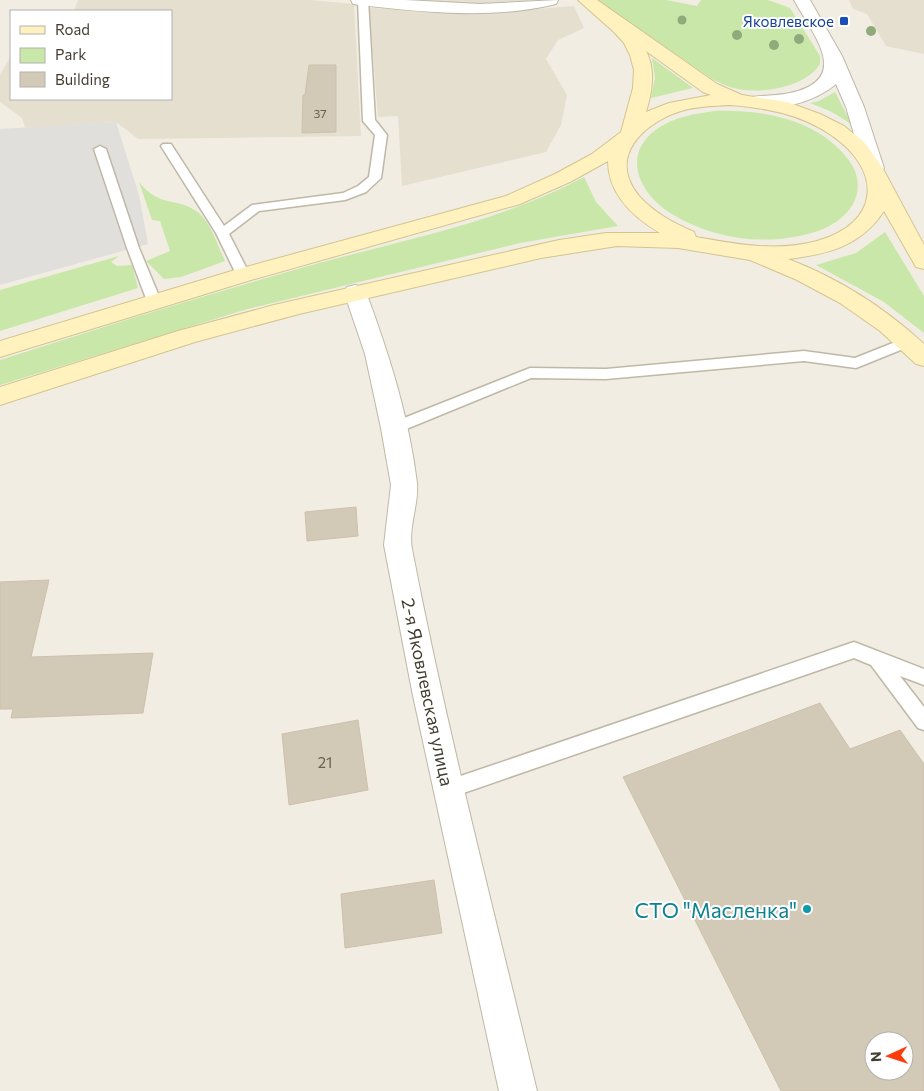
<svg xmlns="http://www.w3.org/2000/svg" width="924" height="1091" viewBox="0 0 924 1091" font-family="Commissioner,sans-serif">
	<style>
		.residential { fill: #e5dfd0 }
		.green { fill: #c8e7a9 }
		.parking { fill: #e1dfdb }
		.building { fill: #d3c9b7; stroke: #cec1aa; fill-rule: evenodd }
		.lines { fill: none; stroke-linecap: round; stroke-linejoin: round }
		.service-casing { stroke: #bfb8a7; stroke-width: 3 }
		.minor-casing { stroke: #bfb8a7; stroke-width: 2 }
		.tertiary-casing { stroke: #bfb8a7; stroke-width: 2 }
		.secondary-casing { stroke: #d3c490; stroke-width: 2 }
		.service { fill: #fff; fill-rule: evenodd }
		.minor { fill: #fff; fill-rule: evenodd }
		.tertiary { fill: #fff; fill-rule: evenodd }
		.secondary { fill: #fff2be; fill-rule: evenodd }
		.tree { fill: #90aa7b }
		.transit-dot { fill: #1a4fb4; stroke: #fff; stroke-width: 2 }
		.culture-dot { fill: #0f9aa8; stroke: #fff; stroke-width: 2 }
		.labels { text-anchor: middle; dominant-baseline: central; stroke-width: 4; stroke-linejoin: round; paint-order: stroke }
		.far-number-label { font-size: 12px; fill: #676053 }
		.far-transit-label { font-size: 15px; fill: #164399; stroke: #fff; text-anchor: end }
		.number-label { font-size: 15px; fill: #676053 }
		.street-label { font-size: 18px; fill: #433d32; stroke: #fff }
		.near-culture-label { font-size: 21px; fill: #0d838f; stroke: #fff; text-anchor: end }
	</style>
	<rect width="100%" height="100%" fill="#f1ede2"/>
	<g class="residential">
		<path d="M78,0H310L354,4L361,136L138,139L116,122L25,128L22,118L0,102V75L11,56V99H171V11H74Z"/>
		<path d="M395,0H530L522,3L500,4L450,5Z"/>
		<path d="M849,0H924V54L886,46L867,14L853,9Z"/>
		<path d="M574,6L584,28L558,40L546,59L567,95L561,125L546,152L402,186L398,116L378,117L369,8L485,13Z"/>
	</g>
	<g class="green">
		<path d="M597,0H666L697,6L701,0H768L790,8L820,56V64C805,88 757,96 730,87C724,85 718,82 712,79Z"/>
		<path d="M652,58L693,88L651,98L655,78Z"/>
		<path d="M835,92L851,123V124L832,112L810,103L819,101Z"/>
		<path d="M714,111C764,109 823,120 852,165C859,176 860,192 853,204C842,223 820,232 799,236C756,245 709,237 672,214C640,195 620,155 657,129C674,117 694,114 714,111Z"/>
		<path d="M584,177L596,202L618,226L520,243L244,310L0,385V360C106,326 212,293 319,263C409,239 502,221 584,177Z"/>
		<path d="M139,182C160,208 176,197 196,211C211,221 217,245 225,261L181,277L164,279L146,261L170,251L160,221L152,220Z"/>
		<path d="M885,232L924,296V333L884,302L816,265L856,253Z"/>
		<path d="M119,256L111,262L117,266L132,265L138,288L0,331V290Z"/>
	</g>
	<path class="parking" d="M116,122L139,195L148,244L0,285V129Z"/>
	<g class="building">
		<path d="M309,65H336V132L302,133L303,95H305Z"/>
		<path d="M356,507L358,536L307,541L305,512Z"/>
		<path d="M49,580L31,657L153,653L143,713L11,718L13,709H0V582Z"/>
		<path d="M820,703L850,749L900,730L924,764V1091H781L623,777ZM874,1041H904V1071H874Z"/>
		<path d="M358,720L368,790L289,805L282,734Z"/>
		<path d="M434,880L442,933L345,948L341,894Z"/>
	</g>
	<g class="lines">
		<g class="service-casing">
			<g id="service">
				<path d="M358,0H368L375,120L387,135L381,178L366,192L345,200L259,211L229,234L250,275L248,278H238L216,233L161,146L163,144H171L224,226L252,205L343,193L358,186L369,177L375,135L363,121Z"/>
				<path d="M100,146L106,149L139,248L161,301L159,304L154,305L147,301L127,248L94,149Z"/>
				<path d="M908,337L915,342L913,345L856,368L804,361L606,379L531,378L399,432H389L387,428L389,424L530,368L606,369L804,351L855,358Z"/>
				<path d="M854,642L924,669V685L900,676L924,707V730L918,728L871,665L854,658L449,798L442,795L439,789L442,783L449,780Z"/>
			</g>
		</g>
		<g class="minor-casing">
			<g id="minor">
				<path d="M351,0H405L480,4L558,0L556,4C490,20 426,12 359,5L353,4Z"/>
				<path d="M355,285L363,287L366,292C389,354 409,417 417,483C419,504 408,527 412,549C447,731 494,911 537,1091H499L412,691L384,545L391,485L381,428L365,354L344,292L347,287Z"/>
			</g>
		</g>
		<g class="tertiary-casing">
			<path id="tertiary" d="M794,0H810L842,56L864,107L884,168L881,172L874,174L867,172L864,168L846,107L836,84C815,102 775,113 747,106L745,102L747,98C761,95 776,96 790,93C853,79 813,35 794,0Z"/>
		</g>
		<g class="secondary-casing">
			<path id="secondary" d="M578,0H597L717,84L742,95L787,102L820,114L844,126L864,142L882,167L924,245V269L916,267L884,211C860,247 828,254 788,259C838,278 885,308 924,344V366L916,364L880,331L840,303L797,280L750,260L678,248L617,246L541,258L299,314L195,342L0,405V387L178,331L274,305L559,240L606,233H660C633,217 608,194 608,161L570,182L520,204L251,280L0,357V341L235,270L506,196L555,174L592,154L621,132L633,88L634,70L630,55L624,43L614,32ZM646,51L703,92L711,95L669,103L646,112C652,93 656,69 646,51ZM730,105C766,108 801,114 831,135C883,170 881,223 817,241C776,252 736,244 696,237L694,232C674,223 654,213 639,196C607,157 643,123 681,111C697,106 714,106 730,105Z"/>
		</g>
		<use href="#service" class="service"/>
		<use href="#minor" class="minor"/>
		<use href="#tertiary" class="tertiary"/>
		<use href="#secondary" class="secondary"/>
	</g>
	<g class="tree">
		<circle cx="682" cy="20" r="4.5"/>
		<circle cx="771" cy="24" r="4.5"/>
		<circle cx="871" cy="31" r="5"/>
		<circle cx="737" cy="35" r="5"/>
		<circle cx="799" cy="39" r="5"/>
		<circle cx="774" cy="45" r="5"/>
	</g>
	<rect class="transit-dot" x="839" y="16" width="10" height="10" rx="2.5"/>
	<circle class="culture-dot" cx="807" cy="909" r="5"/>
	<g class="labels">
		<g class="far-number-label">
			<text x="320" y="113">37</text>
		</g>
		<g class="far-transit-label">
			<text x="834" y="21">Яковлевское</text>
		</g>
		<g class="number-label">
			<text x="325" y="762">21</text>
		</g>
		<g class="street-label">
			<text transform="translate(428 692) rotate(78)">2-я Яковлевская улица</text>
		</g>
		<g class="near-culture-label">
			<text x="797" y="909">СТО "Масленка"</text>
		</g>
	</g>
	<rect x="10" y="10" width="162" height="90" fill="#ffffff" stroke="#b4b1ad"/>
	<rect x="20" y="26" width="25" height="8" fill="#fff2be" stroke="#b4b1ad"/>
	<text x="55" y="35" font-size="15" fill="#433d32">Road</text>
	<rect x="20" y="48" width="25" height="15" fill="#c8e7a9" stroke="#b4b1ad"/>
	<text x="55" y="60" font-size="15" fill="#433d32">Park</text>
	<rect x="20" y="72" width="25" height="15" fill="#d3c9b7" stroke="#b4b1ad"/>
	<text x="55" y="85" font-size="15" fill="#433d32">Building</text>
	<g transform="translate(889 1056) rotate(267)"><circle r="24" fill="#ffffff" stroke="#b4b1ad"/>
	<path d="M0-4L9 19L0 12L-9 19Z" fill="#fd3c0d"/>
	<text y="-8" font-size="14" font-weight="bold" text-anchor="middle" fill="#433d32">N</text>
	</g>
</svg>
